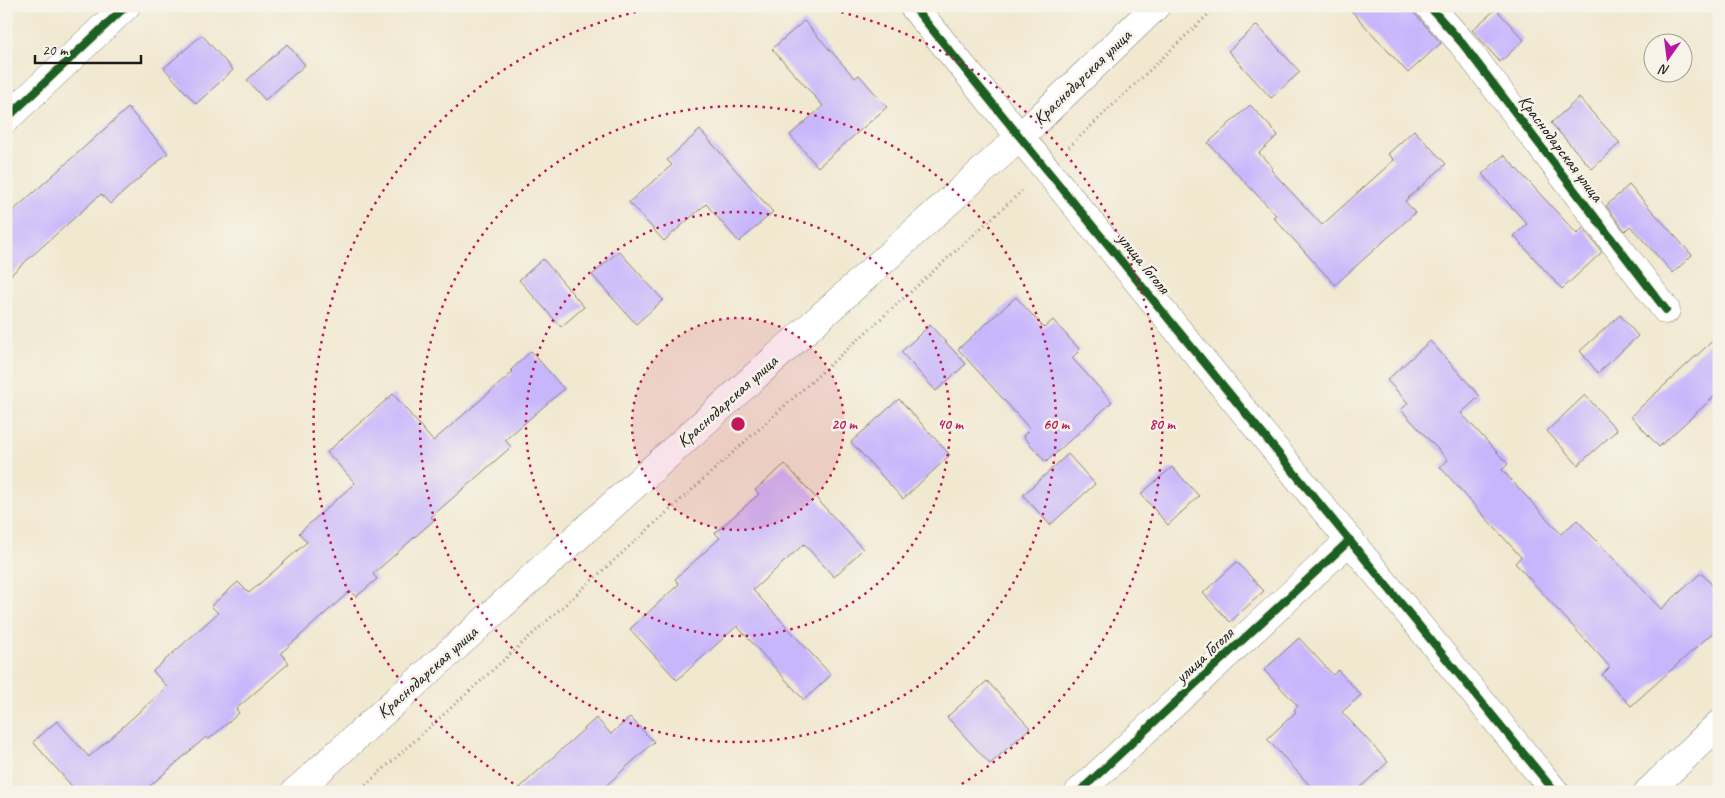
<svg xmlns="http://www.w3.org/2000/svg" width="1725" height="798" viewBox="0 0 1725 798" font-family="Caveat,sans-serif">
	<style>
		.building { fill: #c8b6fc }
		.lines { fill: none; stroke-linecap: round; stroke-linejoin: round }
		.minor-casing { stroke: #868276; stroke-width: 29 }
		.major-casing { stroke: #868276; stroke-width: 29 }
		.path { stroke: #868276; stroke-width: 3; stroke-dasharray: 1 4; stroke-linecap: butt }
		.minor { stroke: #fff; stroke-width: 28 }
		.major { stroke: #fff; stroke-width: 28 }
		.cycleway-casing { stroke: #f7f3e8; stroke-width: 11 }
		.cycleway { stroke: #1b5e20; stroke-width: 8 }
		.ring { fill: none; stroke: #c2185b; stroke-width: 2.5; stroke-dasharray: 2.5 5 }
		.labels { text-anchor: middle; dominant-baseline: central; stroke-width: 5; stroke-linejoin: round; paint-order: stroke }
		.street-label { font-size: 18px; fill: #1c1c1c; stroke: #f7f3e8 }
		.centre { fill: #c2185b; stroke: #f7f3e8; stroke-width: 2.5 }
		.ring-label { font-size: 15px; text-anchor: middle; font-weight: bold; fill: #c2185b; stroke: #f7f3e8; stroke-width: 5; stroke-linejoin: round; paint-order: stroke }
	</style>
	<rect width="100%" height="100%" fill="#f7f3e8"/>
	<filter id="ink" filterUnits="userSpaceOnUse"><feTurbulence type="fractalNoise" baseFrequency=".02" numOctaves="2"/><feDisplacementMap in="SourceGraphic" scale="10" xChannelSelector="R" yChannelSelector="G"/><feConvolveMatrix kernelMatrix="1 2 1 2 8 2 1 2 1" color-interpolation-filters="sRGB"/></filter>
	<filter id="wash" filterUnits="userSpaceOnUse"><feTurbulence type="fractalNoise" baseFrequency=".0096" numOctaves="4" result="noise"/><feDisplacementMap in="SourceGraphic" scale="20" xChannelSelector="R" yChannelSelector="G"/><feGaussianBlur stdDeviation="1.12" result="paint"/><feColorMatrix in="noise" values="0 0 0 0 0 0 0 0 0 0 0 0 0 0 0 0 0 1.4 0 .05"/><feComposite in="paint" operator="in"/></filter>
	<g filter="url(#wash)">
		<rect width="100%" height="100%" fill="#f1e8d0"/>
		<g id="blocks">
			<g class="building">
				<path d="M1347,6H1408L1441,43L1408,73Z"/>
				<path d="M1496,9L1524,40L1500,62L1472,30Z"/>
				<path d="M804,21L855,78L859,75L887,107L818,167L790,135L823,106L772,49Z"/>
				<path d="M1257,25L1300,72L1271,98L1228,51Z"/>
				<path d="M202,35L233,70L196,104L164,68Z"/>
				<path d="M287,44L305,65L265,100L247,80Z"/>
				<path d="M1579,98L1620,143L1592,169L1551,123Z"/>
				<path d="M1250,105L1278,135L1259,153L1273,168L1271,170L1322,225L1394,160L1388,154L1414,130L1446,164L1405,201L1415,213L1335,285L1273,217L1276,215L1208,143Z"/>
				<path d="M128,108L168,153L110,204L101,194L6,279V217Z"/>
				<path d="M700,130L773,212L739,242L706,204L664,241L629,202L672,165L667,160Z"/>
				<path d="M1504,155L1577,234L1583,228L1602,252L1562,289L1514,236L1527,224L1482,174Z"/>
				<path d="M1629,185L1692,255L1673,273L1630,226L1625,231L1606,206Z"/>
				<path d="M619,251L663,300L636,324L592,275Z"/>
				<path d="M543,259L584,307L561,327L519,280Z"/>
				<path d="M1016,297L1044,328L1053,320L1080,350L1072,358L1112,402L1046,462L1023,436L1030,429L958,349Z"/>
				<path d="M1620,315L1638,336L1598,373L1580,351Z"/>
				<path d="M930,325L966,364L936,391L901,352Z"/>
				<path d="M1719,335V392L1659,447L1631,416Z"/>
				<path d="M1430,341L1480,396L1461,413L1508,464L1502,470L1561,534L1577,520L1661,609L1701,573L1719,592V627L1631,706L1602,675L1610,667L1515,563L1521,557L1440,467L1448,460L1401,410L1408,403L1387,380Z"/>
				<path d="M531,351L564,389L505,440L511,447L431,517L434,520L373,574L377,579L356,597L350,591L281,653L289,663L236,709L239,713L208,740L206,737L143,792H77L33,742L57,721L89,757L167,687L153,671L218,613L211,606L238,582L249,593L307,542L299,533L355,483L327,452L393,394L433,441L513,372L511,370Z"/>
				<path d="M1585,395L1617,430L1578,465L1547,431Z"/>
				<path d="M899,399L950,455L903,499L851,442Z"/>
				<path d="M1068,454L1095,484L1050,525L1023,495Z"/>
				<path d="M785,464L863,549L834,577L804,544L753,590L831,675L804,700L737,626L677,680L630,629L679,584L675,579L720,538L715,533L759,494L755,490Z"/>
				<path d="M1172,467L1199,496L1168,525L1141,494Z"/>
				<path d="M1237,562L1264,591L1230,622L1203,593Z"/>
				<path d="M1299,638L1333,675L1338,670L1361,695L1342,712L1388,762L1355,792H1316L1267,739L1296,712L1294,710L1298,706L1264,670Z"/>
				<path d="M987,681L1030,728L990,764L947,717Z"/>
				<path d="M630,717L654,742L599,792H515L596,718L611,734Z"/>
			</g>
		</g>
	</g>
	<g filter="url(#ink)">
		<use href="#blocks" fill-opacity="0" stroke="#868276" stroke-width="1"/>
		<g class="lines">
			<g class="minor-casing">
				<g id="minor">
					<path d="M913,6L1555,792"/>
					<path d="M1429,6L1462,43L1666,310"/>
					<path d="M6,119L126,6"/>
					<path d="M1079,792L1350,540"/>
					<path d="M1648,792L1719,724"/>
				</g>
			</g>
			<g class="major-casing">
				<path id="major" d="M295,792L1021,136L1156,6"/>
			</g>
			<g class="path">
				<path d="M1069,147L1217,6"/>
				<path d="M358,792L1022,191"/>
			</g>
			<use href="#minor" class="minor"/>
			<use href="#major" class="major"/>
			<g class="cycleway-casing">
				<g id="cycleway">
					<path d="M913,6L1555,792"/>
					<path d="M1429,6L1462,43L1666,310"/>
					<path d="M6,119L126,6"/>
					<path d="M1079,792L1350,540"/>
				</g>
			</g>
			<use href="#cycleway" class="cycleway"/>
		</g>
	</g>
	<circle cx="738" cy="424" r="106" fill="#c2185b" fill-opacity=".12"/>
	<g class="ring">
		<circle cx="738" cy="424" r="106"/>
		<circle cx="738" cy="424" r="212"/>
		<circle cx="738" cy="424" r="318"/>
		<path d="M526 791A424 424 0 0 1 664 6M812 6A424 424 0 0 1 950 791"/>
	</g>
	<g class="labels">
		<g class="street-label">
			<text transform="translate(1082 77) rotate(-44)">Краснодарская улица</text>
			<text transform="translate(1561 148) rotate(53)">Краснодарская улица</text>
			<text transform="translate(1144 263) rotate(51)">улица Гоголя</text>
			<text transform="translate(727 401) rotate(-42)">Краснодарская улица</text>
			<text transform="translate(1204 655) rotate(-43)">улица Гоголя</text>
			<text transform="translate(427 672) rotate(-42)">Краснодарская улица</text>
		</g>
	</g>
	<circle cx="738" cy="424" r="8" class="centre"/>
	<g class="ring-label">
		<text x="844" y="429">20 m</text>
		<text x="950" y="429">40 m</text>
		<text x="1056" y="429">60 m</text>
		<text x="1162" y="429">80 m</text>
	</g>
	<rect width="1725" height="798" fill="none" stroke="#f7f3e8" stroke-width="25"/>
	<g transform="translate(1668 58) rotate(194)"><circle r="24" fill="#f7f3e8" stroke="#9f9d96"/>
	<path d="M0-4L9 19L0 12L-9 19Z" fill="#b5179e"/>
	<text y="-8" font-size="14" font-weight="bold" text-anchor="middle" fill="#1c1c1c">N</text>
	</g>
	<path d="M35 55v8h106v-8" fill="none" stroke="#1c1c1c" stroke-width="2.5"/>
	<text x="42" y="55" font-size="15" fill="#1c1c1c" stroke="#f7f3e8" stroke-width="4" paint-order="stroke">20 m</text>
</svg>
